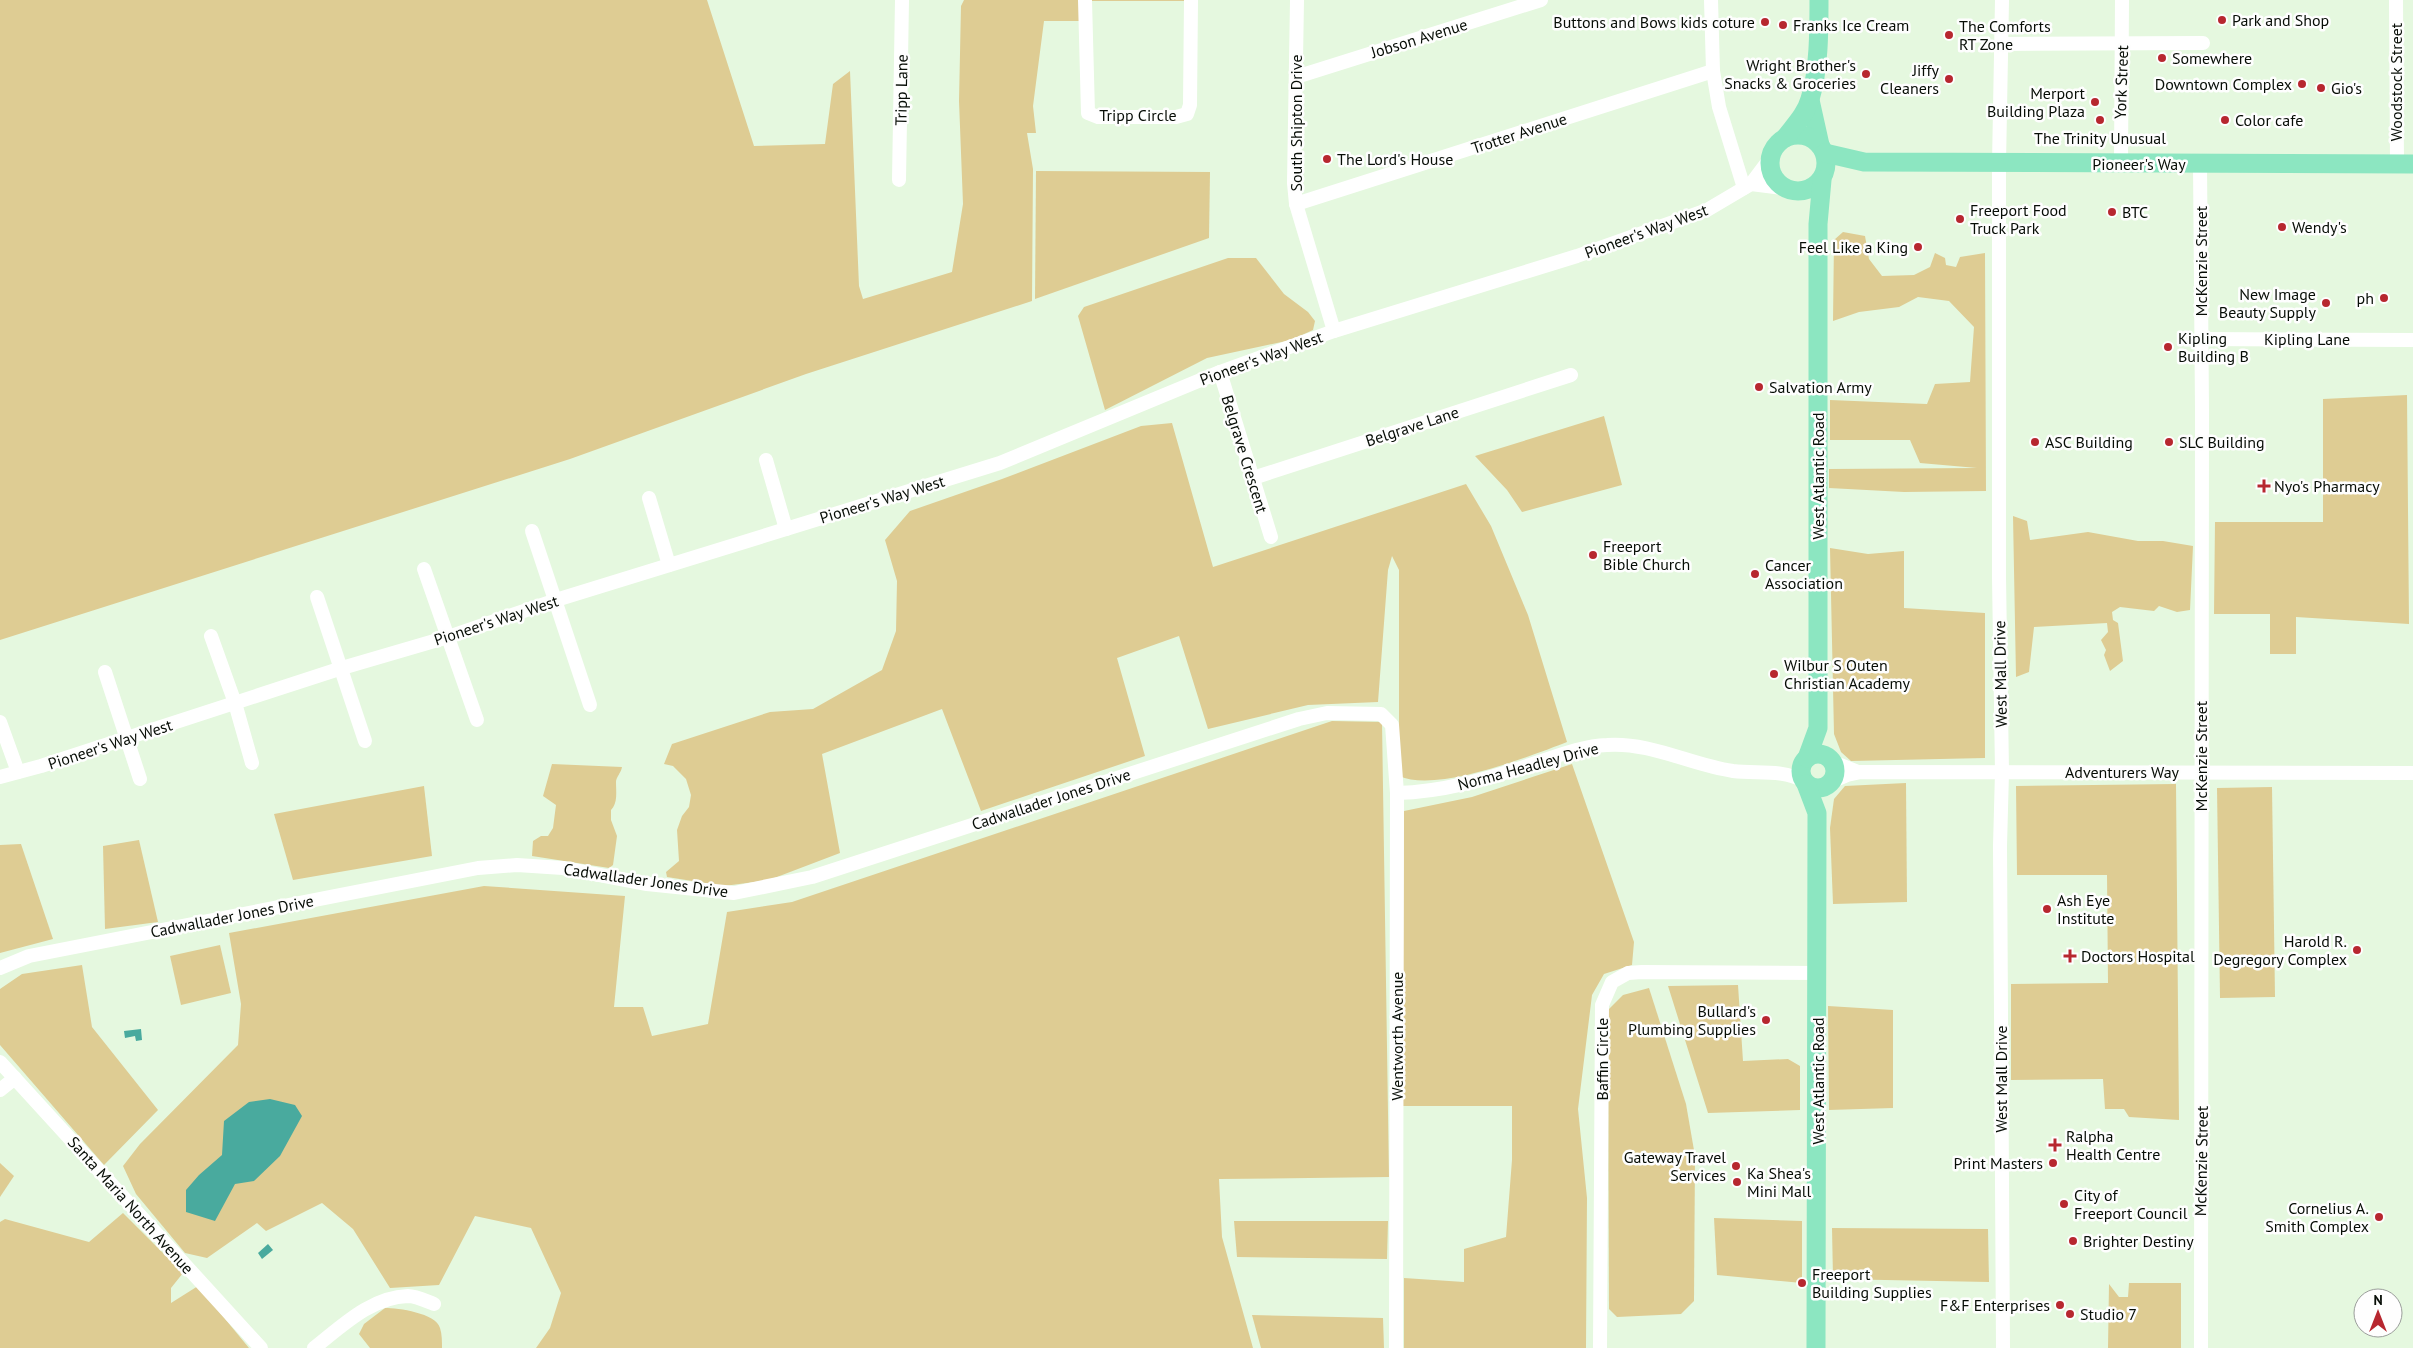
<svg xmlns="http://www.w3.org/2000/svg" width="2413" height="1348" viewBox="0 0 2413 1348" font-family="'PT Sans',sans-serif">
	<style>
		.green { fill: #decc93 }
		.water { fill: #49aa9e }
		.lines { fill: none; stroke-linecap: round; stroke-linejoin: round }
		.minor { stroke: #fff; stroke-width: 14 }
		.major { stroke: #8ce6c1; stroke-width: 19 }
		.poi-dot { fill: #b7272f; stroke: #fefefe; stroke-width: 2 }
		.labels { text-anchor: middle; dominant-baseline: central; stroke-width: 5; stroke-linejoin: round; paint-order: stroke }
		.poi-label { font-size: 16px; fill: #070d06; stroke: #fefefe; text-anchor: start }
		.street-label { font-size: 16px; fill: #070d06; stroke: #fefefe }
	</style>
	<rect width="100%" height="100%" fill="#e5f8df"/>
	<g class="green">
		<path d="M0,0H707L754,146L825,144L833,84L850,71L859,286L863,299L952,272L963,204L959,101L961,6L964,0H1083L1081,21H1044L1033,106L1036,133H1027L1033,169L1032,301L806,374L570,459L0,640Z"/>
		<rect x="1090" y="0" width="98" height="1"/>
		<path d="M1036,171L1210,172L1209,238L1035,299Z"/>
		<path d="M1843,232L1865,236L1869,259L1882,276L1914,275L1930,267L1935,253L1945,258L1946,265L1956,267L1960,257L1985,253L1986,491L1904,492L1829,488V469L1977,468L1920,463L1910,440H1830V400L1927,404L1935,384L1970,382L1974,327L1949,301L1918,297L1899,307L1859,312L1833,321L1834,240Z"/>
		<path d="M1228,258H1256L1284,294L1308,312L1315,321L1313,330L1291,340L1207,358L1105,410L1078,316L1084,307Z"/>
		<path d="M2407,395L2409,624L2296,617V654H2270V614H2214L2215,522H2323V399Z"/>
		<path d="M1604,416L1622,485L1522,512L1507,490L1475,456Z"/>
		<path d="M1172,423L1213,567L1466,484L1491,526L1528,615L1567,742C1528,757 1437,793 1399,776V570L1392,556L1388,570L1378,702L1308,705L1208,729L1179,636L1117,658L1145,756L981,811L942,709L822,754L840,853L769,880L724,886L667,877L666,872L679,861L677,830L682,816L689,807L691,795L686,779L673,766L664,764L672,744L770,712L813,709L882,670L896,631L897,581L885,540L910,511L1002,479L1141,426Z"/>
		<path d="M2013,516L2027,521L2030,540L2088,532L2138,541H2163L2193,546L2190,610L2177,612L2159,606L2154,611L2120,607L2112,612L2113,620L2118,623L2123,661L2110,671L2104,655L2106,650L2101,640L2108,632L2107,623L2034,627L2029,672L2016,677Z"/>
		<path d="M1830,548L1868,554L1904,551V608L1985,613V758L1851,761L1841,752L1834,734Z"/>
		<path d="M1332,721L1382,722L1389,1177L1219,1179L1222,1237L1253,1348H536L550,1328L561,1293L531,1228L475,1216L439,1285L390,1288L353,1229L322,1203L266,1231L257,1223L207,1258L185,1253L136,1194L123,1166L140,1144L238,1045L241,1004L229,933L484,886L625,896L614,1007H643L652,1036L708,1024L727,912L792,902Z"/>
		<path d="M552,764L622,767C621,773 616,777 616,782C616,792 618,803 611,810V820L617,836L613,865L609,868L532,856L533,841L541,836H548L553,828L556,805L543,796Z"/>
		<path d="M1572,764L1634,942L1632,965L1604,974L1592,995L1578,1109L1587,1198L1586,1348H1404V1278L1464,1282V1249L1506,1237L1512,1160V1106H1402L1404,811L1472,797Z"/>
		<path d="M1906,783L1907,902L1833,904L1830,828L1834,799L1845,786Z"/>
		<path d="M2176,784L2179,1120L2129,1117L2124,1109H2105L2103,1079L2011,1080V984L2108,983L2107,875H2017L2016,786Z"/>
		<path d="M424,786L432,856L293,880L274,814Z"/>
		<path d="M2272,787L2275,997L2220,998L2217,788Z"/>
		<path d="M139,840L158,922L105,929L103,846Z"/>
		<path d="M21,844L53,939L0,953V845Z"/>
		<path d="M220,945L231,993L181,1005L170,956Z"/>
		<path d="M82,965L92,1027L158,1110L104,1165L0,1045V989L22,974Z"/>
		<path d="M1738,985L1743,1061L1788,1059L1800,1066V1110L1708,1113L1668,986Z"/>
		<path d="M1649,988L1686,1104L1695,1156L1694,1301L1681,1314L1617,1317L1609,1309L1608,1010L1623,995Z"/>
		<path d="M1828,1006L1893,1010V1108L1829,1110Z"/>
		<path d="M0,1163L14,1176L0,1197Z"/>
		<path d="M123,1213L183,1273L171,1288V1303L198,1286L249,1348H0V1222L5,1219L89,1242Z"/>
		<path d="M1714,1218L1802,1221V1283L1717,1275Z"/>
		<path d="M1234,1221H1388L1387,1259L1237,1257Z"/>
		<path d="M1832,1228L1988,1229L1989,1282L1833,1279Z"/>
		<path d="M2129,1283H2181V1348H2108L2109,1284L2119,1297H2128Z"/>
		<path d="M385,1308C398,1308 436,1313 440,1328C442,1334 442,1342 442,1348H370L359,1334L364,1324Z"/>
		<path d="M1252,1315L1383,1318L1384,1348H1261Z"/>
	</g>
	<g class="water">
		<path d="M141,1029L142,1040L136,1041L135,1036L125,1038L124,1031Z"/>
		<path d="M270,1099L295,1105L302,1116L280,1156L254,1181L235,1184L215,1221L186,1212V1190L199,1175L222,1155L224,1121L249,1102Z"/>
		<path d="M268,1244L273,1250L262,1259L258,1253Z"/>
	</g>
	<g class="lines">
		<g class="minor">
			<path d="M1085,0L1088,113L1098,117H1176L1187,114L1190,105L1191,0"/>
			<path d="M1297,0L1294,183L1296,204L1334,331"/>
			<path d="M1711,0L1713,71L1719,107L1744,188"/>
			<path d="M2002,0L1999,164V577L2002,772L2000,846L2003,1348"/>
			<path d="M2396,0L2397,164"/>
			<path d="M2002,44L2203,43"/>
			<path d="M1296,77L1541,0"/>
			<path d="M2200,163L2202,410L2201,1348"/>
			<path d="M2121,164L2122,0"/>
			<path d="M899,180L902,0"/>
			<path d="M1751,184L1782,188"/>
			<path d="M1296,204L1713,71"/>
			<path d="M2202,339L2413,340"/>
			<path d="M1220,372L1271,537"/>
			<path d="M766,460L786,529"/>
			<path d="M1253,478L1571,375"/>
			<path d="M649,498L669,565"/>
			<path d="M532,531L590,705"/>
			<path d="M424,569L477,720"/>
			<path d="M317,597L365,741"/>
			<path d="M211,636L235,703L252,763"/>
			<path d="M105,672L140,779"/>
			<path d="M0,722L18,772"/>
			<path d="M1833,762L1858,772"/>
			<path d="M0,777L41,766L342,668L448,637L556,600L1000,463L1220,372L1334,331L1577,256L1707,210L1751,184L1769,160"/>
			<path d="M1833,781L1847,775L1861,772L2413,773"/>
			<path d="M1397,793C1443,792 1486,779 1530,765C1555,757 1581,746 1607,745C1651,742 1691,765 1733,771C1758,774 1781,769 1804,781"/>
			<path d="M0,968L29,956L478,868L517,865L563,868L647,884L734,893L812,877L1299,719L1327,713L1381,714L1392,725L1397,793L1396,1348"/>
			<path d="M0,1062L261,1348"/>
			<path d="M0,1090L15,1078"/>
			<path d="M314,1348C342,1326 371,1297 408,1296C416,1296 426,1301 434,1304"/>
			<path d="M1600,1348L1602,1005L1612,982L1628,973L1642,972L1819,973"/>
		</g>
		<g class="major">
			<path d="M1810,100L1820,145"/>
			<circle cx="1798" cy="163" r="28"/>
			<path d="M1785,138C1794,126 1806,114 1810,99C1819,71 1819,30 1819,0"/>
			<path d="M1825,153L1864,162L2413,164"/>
			<circle cx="1818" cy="771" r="17"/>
			<path d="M1807,758L1818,728V224L1822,180"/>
			<path d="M1806,784L1817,813L1816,1348"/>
		</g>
	</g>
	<g class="poi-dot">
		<circle cx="2222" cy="20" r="5"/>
		<circle cx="1765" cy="22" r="5"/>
		<circle cx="1783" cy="25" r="5"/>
		<circle cx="1949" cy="35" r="5"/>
		<circle cx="2162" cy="58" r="5"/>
		<circle cx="1866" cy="74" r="5"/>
		<circle cx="1949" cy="79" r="5"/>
		<circle cx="2302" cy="84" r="5"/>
		<circle cx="2321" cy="88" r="5"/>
		<circle cx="2095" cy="102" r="5"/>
		<circle cx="2100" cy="120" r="5"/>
		<circle cx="2225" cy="120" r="5"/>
		<circle cx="1327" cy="159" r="5"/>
		<circle cx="2112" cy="212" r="5"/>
		<circle cx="1960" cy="219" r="5"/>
		<circle cx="2282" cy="227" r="5"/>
		<circle cx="1918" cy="247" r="5"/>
		<circle cx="2384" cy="298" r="5"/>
		<circle cx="2326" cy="303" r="5"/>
		<circle cx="2168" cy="347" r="5"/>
		<circle cx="1759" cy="387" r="5"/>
		<circle cx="2035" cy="442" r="5"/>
		<circle cx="2169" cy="442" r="5"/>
		<path d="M2261.5 478.5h5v5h5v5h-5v5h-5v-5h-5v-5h5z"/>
		<circle cx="1593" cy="555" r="5"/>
		<circle cx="1755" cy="574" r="5"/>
		<circle cx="1774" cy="674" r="5"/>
		<circle cx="2047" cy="909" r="5"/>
		<circle cx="2357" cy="950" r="5"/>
		<path d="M2067.5 948.5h5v5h5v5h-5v5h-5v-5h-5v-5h5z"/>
		<circle cx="1766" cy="1020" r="5"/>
		<path d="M2052.5 1137.5h5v5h5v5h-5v5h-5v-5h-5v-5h5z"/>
		<circle cx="2053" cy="1163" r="5"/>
		<circle cx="1736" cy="1166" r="5"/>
		<circle cx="1737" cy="1182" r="5"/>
		<circle cx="2064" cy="1204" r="5"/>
		<circle cx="2379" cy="1217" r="5"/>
		<circle cx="2073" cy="1241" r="5"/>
		<circle cx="1802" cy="1283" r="5"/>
		<circle cx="2060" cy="1305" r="5"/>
		<circle cx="2070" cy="1314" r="5"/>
	</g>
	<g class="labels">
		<g class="poi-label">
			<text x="2232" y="20">Park and Shop</text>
			<text x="1755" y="22" text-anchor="end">Buttons and Bows kids coture</text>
			<text x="1793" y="25">Franks Ice Cream</text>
			<text x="1959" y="26">The Comforts<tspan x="1959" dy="18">RT Zone</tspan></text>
			<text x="2172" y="58">Somewhere</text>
			<text x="1856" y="65" text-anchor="end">Wright Brother's<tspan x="1856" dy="18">Snacks &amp; Groceries</tspan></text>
			<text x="1939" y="70" text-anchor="end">Jiffy<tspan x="1939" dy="18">Cleaners</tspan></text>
			<text x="2292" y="84" text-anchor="end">Downtown Complex</text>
			<text x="2331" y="88">Gio's</text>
			<text x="2085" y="93" text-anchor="end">Merport<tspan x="2085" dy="18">Building Plaza</tspan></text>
			<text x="2235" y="120">Color cafe</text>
			<text x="2100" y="138" text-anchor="middle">The Trinity Unusual</text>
			<text x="1337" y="159">The Lord's House</text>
			<text x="1970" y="210">Freeport Food<tspan x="1970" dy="18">Truck Park</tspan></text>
			<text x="2122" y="212">BTC</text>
			<text x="2292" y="227">Wendy's</text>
			<text x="1908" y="247" text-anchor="end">Feel Like a King</text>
			<text x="2316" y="294" text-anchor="end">New Image<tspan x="2316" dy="18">Beauty Supply</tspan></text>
			<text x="2374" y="298" text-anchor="end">ph</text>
			<text x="2178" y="338">Kipling<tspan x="2178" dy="18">Building B</tspan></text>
			<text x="1769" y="387">Salvation Army</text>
			<text x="2045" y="442">ASC Building</text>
			<text x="2179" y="442">SLC Building</text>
			<text x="2274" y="486">Nyo's Pharmacy</text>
			<text x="1603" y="546">Freeport<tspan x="1603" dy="18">Bible Church</tspan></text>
			<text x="1765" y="565">Cancer<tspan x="1765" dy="18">Association</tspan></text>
			<text x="1784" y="665">Wilbur S Outen<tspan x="1784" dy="18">Christian Academy</tspan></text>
			<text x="2057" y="900">Ash Eye<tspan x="2057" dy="18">Institute</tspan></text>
			<text x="2347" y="941" text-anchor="end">Harold R.<tspan x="2347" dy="18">Degregory Complex</tspan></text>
			<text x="2081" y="956">Doctors Hospital</text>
			<text x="1756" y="1011" text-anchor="end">Bullard's<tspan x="1756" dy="18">Plumbing Supplies</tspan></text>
			<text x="2066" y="1136">Ralpha<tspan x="2066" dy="18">Health Centre</tspan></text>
			<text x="1726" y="1157" text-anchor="end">Gateway Travel<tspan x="1726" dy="18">Services</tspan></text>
			<text x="2043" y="1163" text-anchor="end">Print Masters</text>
			<text x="1747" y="1173">Ka Shea's<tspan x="1747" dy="18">Mini Mall</tspan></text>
			<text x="2074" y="1195">City of<tspan x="2074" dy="18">Freeport Council</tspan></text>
			<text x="2369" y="1208" text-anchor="end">Cornelius A.<tspan x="2369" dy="18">Smith Complex</tspan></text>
			<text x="2083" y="1241">Brighter Destiny</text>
			<text x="1812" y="1274">Freeport<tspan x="1812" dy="18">Building Supplies</tspan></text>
			<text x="2050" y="1305" text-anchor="end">F&amp;F Enterprises</text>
			<text x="2080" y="1314">Studio 7</text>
		</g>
		<g class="street-label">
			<text transform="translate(1419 38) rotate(-17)">Jobson Avenue</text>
			<text transform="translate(2121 82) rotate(-88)">York Street</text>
			<text transform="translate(2396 82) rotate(-90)">Woodstock Street</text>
			<text transform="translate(901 90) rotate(-89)">Tripp Lane</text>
			<text x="1138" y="115">Tripp Circle</text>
			<text transform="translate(1296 123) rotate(-90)">South Shipton Drive</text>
			<text transform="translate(1519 133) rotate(-18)">Trotter Avenue</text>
			<text x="2139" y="164">Pioneer's Way</text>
			<text transform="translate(1646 231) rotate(-20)">Pioneer's Way West</text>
			<text transform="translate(2201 261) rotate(-90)">McKenzie Street</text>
			<text x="2307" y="339">Kipling Lane</text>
			<text transform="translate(1261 358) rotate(-20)">Pioneer's Way West</text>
			<text transform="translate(1412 426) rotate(-18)">Belgrave Lane</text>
			<text transform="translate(1245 454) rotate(73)">Belgrave Crescent</text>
			<text transform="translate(1818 476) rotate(-90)">West Atlantic Road</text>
			<text transform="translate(882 499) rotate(-17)">Pioneer's Way West</text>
			<text transform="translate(496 620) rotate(-18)">Pioneer's Way West</text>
			<text transform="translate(2000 674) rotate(-91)">West Mall Drive</text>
			<text transform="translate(110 744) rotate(-18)">Pioneer's Way West</text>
			<text transform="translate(2201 756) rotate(-90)">McKenzie Street</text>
			<text transform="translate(1528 766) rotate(-15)">Norma Headley Drive</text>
			<text x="2122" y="772">Adventurers Way</text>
			<text transform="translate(1051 799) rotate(-18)">Cadwallader Jones Drive</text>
			<text transform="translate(646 880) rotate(8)">Cadwallader Jones Drive</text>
			<text transform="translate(232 916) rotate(-11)">Cadwallader Jones Drive</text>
			<text transform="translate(1397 1036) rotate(-90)">Wentworth Avenue</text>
			<text transform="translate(1602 1059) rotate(-90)">Baffin Circle</text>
			<text transform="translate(2001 1079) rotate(-90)">West Mall Drive</text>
			<text transform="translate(1818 1081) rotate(-90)">West Atlantic Road</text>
			<text transform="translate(2201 1161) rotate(-89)">McKenzie Street</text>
			<text transform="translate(131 1205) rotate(48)">Santa Maria North Avenue</text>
		</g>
	</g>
	<g transform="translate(2378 1313)"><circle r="24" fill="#fefefe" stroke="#9b9e9b"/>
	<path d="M0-4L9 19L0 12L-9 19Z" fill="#b7272f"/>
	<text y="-8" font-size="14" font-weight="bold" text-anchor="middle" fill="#070d06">N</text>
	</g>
</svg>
